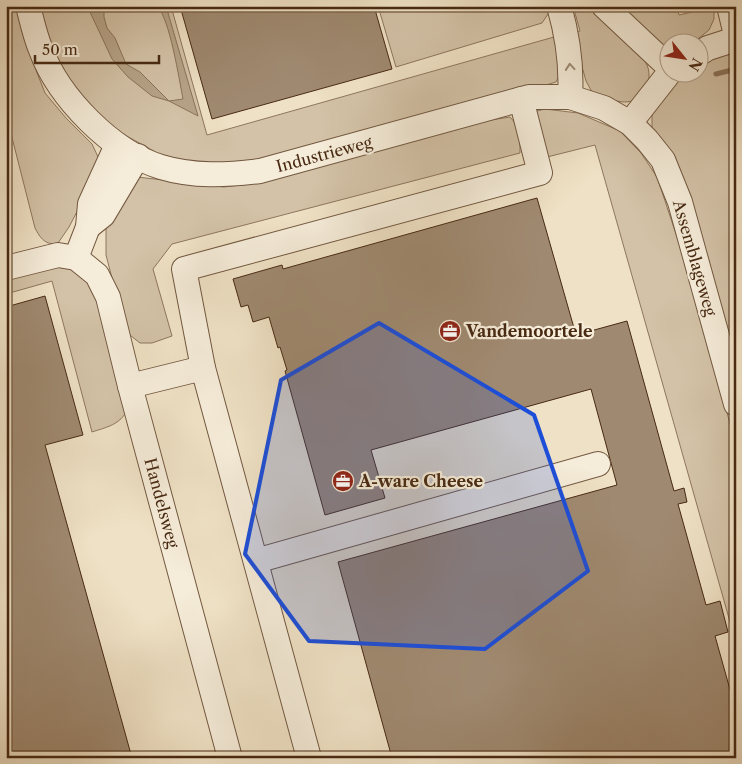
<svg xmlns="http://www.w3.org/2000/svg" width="742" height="764" viewBox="0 0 742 764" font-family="'Libre Caslon Text',serif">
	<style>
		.green { fill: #d3c2a7; stroke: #8e765d }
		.water { fill: #b6a388; stroke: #8a7359 }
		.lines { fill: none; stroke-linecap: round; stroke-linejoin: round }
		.stream { stroke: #8a7359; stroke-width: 5 }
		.building { fill: #9f8970; stroke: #482a13 }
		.minor-casing { stroke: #725840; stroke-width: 26 }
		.minor { stroke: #f5ecd9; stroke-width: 24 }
		.oneway { stroke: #9e8b76 }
		.marked { fill: #1d4ed8; fill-opacity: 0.2; stroke: #1d4ed8; stroke-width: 4; stroke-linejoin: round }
		.labels { text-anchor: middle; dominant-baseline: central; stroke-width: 4.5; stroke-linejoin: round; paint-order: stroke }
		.street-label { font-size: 16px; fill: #482a13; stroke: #f5ecd9 }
		.poi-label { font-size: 16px; font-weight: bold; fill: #482a13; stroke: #f5ecd9; text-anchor: start }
	</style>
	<rect width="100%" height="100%" fill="#efe1c5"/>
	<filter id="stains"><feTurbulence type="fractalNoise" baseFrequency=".004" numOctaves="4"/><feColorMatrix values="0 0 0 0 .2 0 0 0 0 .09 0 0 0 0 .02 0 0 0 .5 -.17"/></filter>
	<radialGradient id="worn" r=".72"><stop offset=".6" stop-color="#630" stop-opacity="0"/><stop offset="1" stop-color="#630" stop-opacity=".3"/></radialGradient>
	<g class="green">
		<path d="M6,6H17L32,60L45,93L66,118L92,144L99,159L96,175L69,227L58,243C46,246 40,238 35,228L6,114Z"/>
		<path d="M36,6H171L207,135L554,37C559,55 565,64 556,82L546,85L271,160L197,165L161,155L114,129L81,98L57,62Z"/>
		<path d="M378,6H550L548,14L542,23L396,67Z"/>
		<path d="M573,6H592C606,24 640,48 647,65C651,74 649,87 642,94C630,110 606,98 592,92L586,81L573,34L580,31Z"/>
		<path d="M620,6H676L679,15L714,7V19L709,30L694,42H670L669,48L661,46Z"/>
		<path d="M736,51V373L652,129V114L658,104L671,87L687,73L700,72V64Z"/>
		<path d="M545,109L578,113L620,131L641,153L657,177L684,258L736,445V643L595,145L543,158L533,112Z"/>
		<path d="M510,117C520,127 520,139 520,153L172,244L153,269L172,336L152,343H140L126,332L106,255V225L137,177L224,187L248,184L471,123Z"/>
		<path d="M66,265L84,275L94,290L128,409C120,425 107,427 92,432L52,281L6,294V278Z"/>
	</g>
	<path class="water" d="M91,6H110L104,9V17L107,28L115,38L126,64L140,72L169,101L183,99C179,79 170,19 157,6H166L198,116L169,101L152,96L128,77L112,59L90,12Z"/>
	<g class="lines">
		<path class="stream" d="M716,74L736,69"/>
	</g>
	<g class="building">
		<path d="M180,6H374L392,69L212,119Z"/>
		<path d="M537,198L576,335L627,321L674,491L684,488L687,502L678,504L706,605L720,601L728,632L715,636L736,711V758H392L338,562L617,485L591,389L371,450L385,498L325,515L285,371L287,370L280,347L278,348L269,317L253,322L248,305L241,307L233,279L282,265L283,269Z"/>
		<path d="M45,296L83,435L45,445L132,758H6V307Z"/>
	</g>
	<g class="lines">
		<g class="minor-casing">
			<g id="minor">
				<path d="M28,6C32,21 35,36 41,50C59,98 112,152 161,167C194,177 227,175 260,171L529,97H570L604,108L630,123L647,140L663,160L680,202L736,404"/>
				<path d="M559,6C568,37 572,66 570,97"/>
				<path d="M604,6L670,68"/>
				<path d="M729,6L736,35"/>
				<path d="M700,53L708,48L736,39"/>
				<path d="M630,123L670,72"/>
				<path d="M88,227L103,215L138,156"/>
				<path d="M76,258L88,227L90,204L117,145"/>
				<path d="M6,268L58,255L76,258L97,275L108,297L130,386L230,758"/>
				<path d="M203,368L184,269L540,173L521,99"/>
				<path d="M130,386L203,368L309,758"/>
				<path d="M256,561L598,464"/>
			</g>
		</g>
		<use href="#minor" class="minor"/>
	</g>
	<defs><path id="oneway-chevron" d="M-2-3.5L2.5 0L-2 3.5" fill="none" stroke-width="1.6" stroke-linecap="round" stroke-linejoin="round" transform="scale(1.25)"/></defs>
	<use class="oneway" href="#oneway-chevron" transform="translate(570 67) rotate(-95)"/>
	<path class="marked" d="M379,323L534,415L588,571L485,649L309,641L245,554L281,380Z"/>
	<defs>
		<g id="office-disc" transform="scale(1.125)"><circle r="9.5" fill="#8f2418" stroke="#f5ecd9"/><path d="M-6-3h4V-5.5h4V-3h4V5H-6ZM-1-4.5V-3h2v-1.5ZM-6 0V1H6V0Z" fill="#fff"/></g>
	</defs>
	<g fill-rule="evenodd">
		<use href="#office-disc" x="450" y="331"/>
		<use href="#office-disc" x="343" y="481"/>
	</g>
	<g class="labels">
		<g class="street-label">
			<text transform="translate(324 154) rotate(-15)">Industrieweg</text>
			<text transform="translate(695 258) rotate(74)">Assemblageweg</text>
			<text transform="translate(162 503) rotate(75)">Handelsweg</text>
		</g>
		<g class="poi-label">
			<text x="466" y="331">Vandemoortele</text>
			<text x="359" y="481">A-ware Cheese</text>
		</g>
	</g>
	<rect width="742" height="764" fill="none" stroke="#efe1c5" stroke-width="25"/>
	<rect x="8" y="8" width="727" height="749" fill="none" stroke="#482a13" stroke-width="2.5"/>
	<rect x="12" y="12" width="717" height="739" fill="none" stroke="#482a13"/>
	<g transform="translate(684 58) rotate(120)"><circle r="24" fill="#f5ecd9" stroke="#b09e8a"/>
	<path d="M0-4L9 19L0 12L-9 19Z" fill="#8f2418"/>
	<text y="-8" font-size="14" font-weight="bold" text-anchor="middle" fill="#482a13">N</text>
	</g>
	<path d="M35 55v8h124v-8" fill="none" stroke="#482a13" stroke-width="2.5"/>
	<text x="42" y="55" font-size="15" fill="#482a13" stroke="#f5ecd9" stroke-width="4" paint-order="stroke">50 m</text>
	<rect width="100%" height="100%" filter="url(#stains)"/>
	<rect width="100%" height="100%" fill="url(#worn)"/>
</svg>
